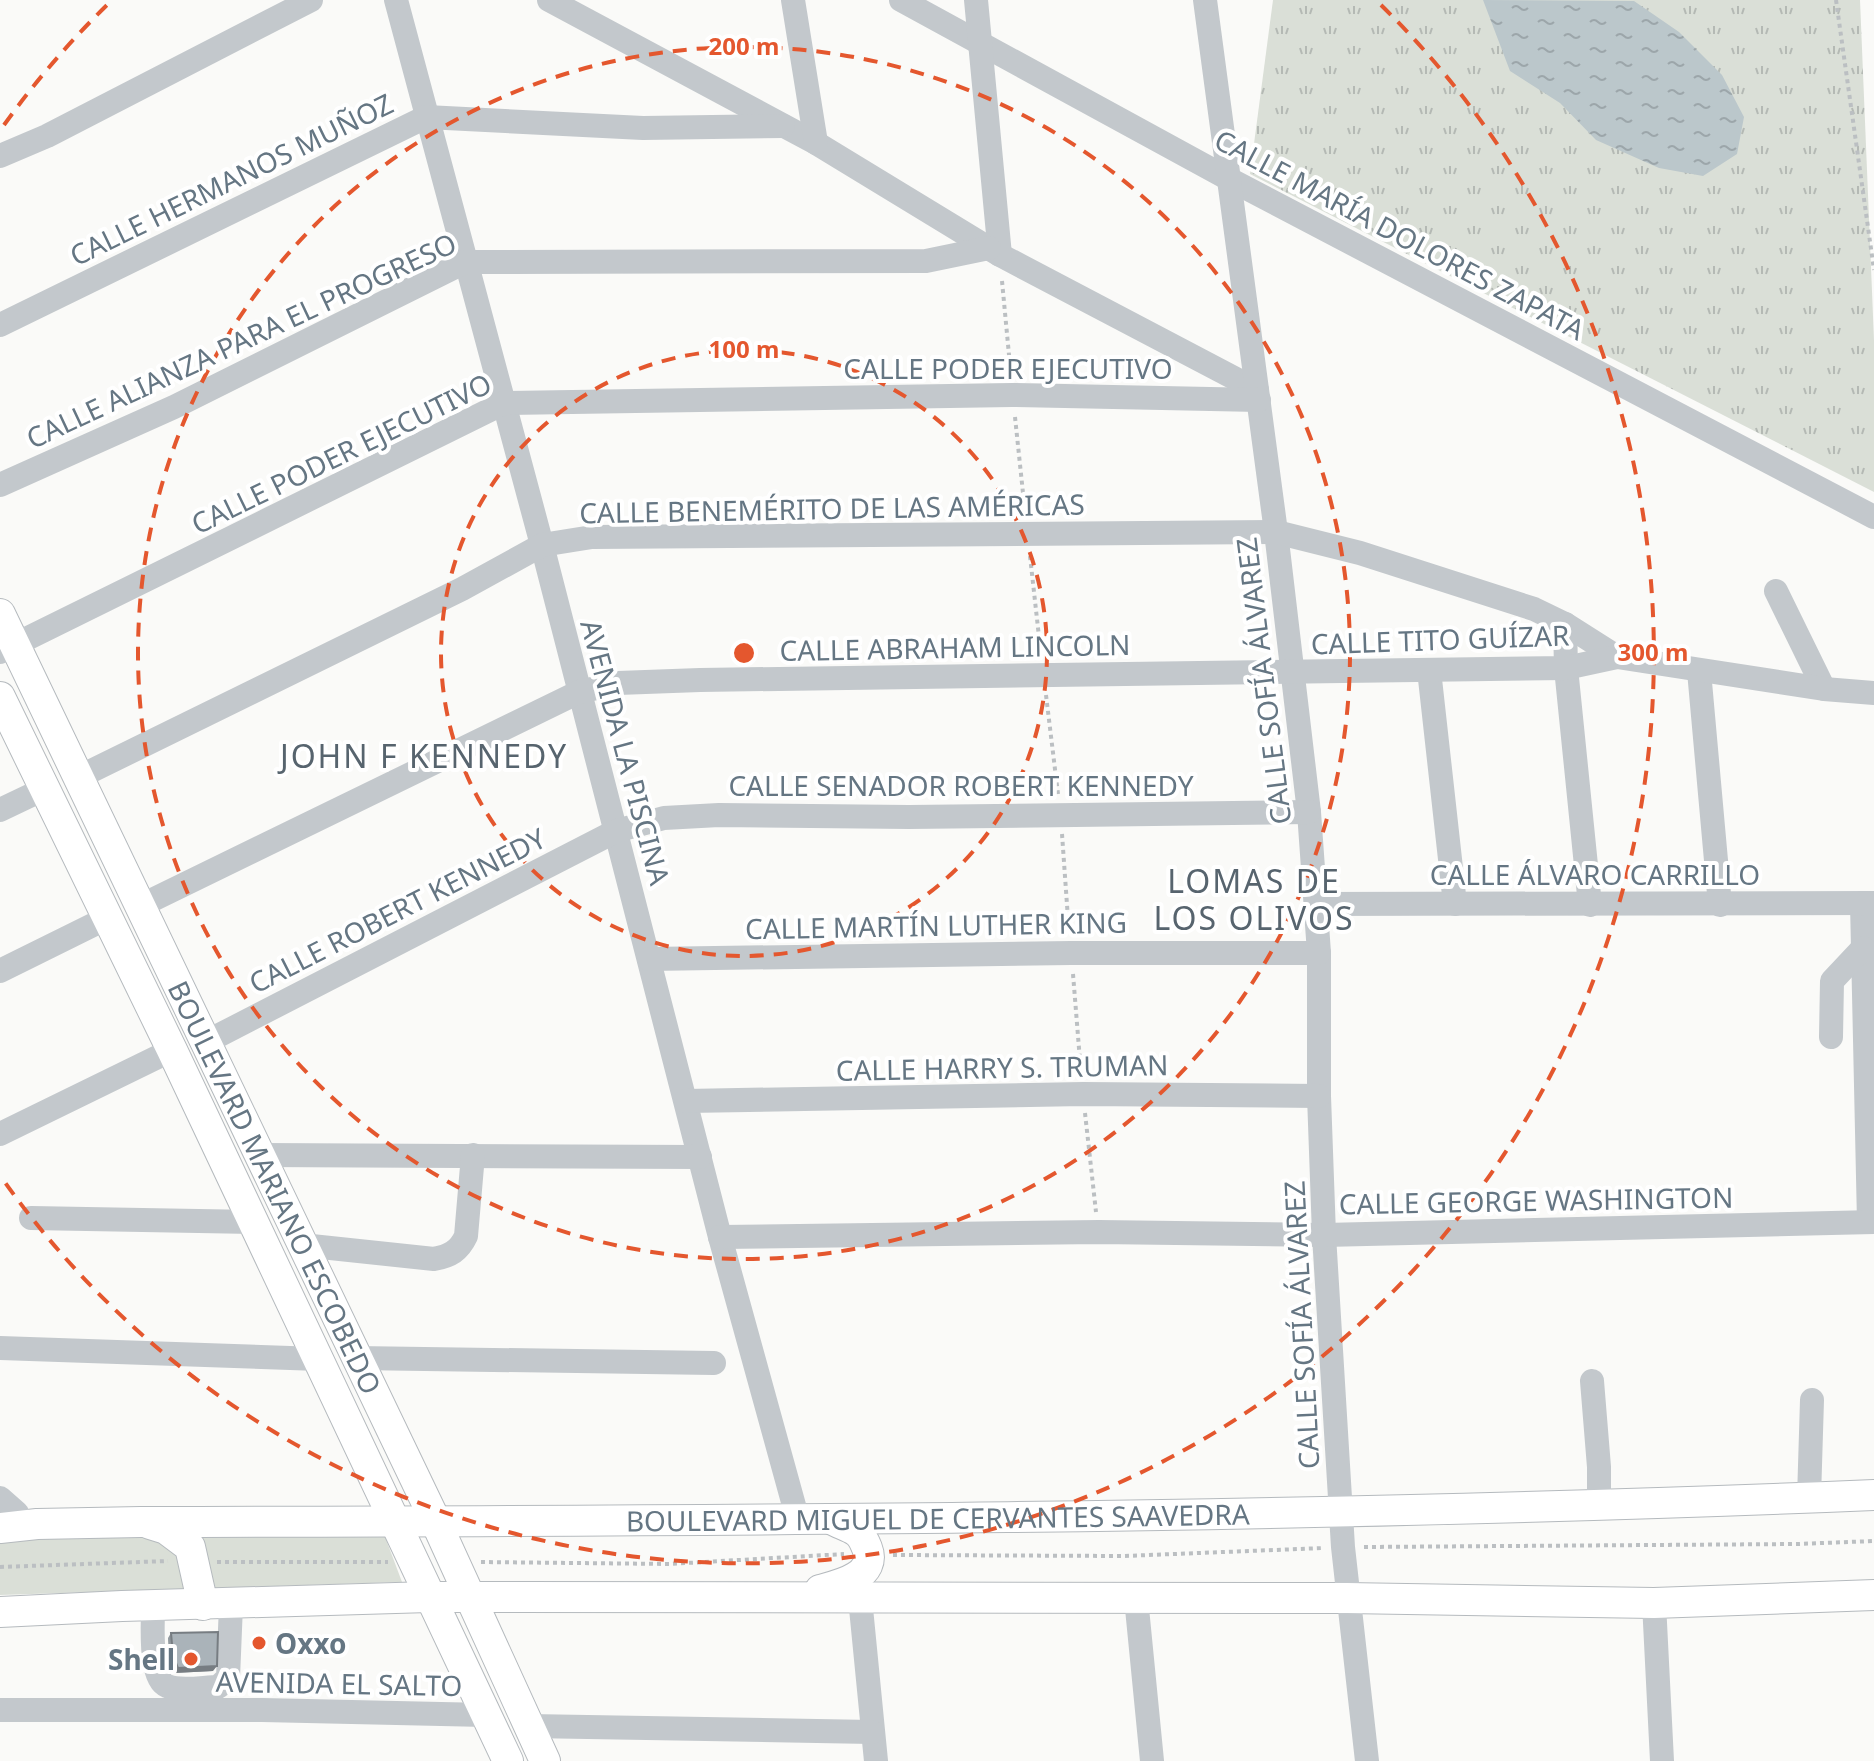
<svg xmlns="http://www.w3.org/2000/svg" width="1874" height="1761" viewBox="0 0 1874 1761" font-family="'Noto Sans',sans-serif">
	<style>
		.grass { fill: #dadfd7 }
		.park { fill: url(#park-tufts) }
		.water { fill: url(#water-ripples) }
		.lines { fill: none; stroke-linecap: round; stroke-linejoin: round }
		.major-casing { stroke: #b5babe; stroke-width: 32 }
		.path { stroke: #bbbfc2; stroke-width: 4; stroke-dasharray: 4 4; stroke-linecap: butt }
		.minor { stroke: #c3c8cc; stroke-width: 24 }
		.major { stroke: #fff; stroke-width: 30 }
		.wall { fill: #929a9f }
		.shaded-wall { fill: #777d82 }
		.building { fill: #aab3b9; stroke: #777d82; stroke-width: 2 }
		.ring { fill: none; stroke: #e4572e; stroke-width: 4; stroke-dasharray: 14 10 }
		.poi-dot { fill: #e4572e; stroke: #fff; stroke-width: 3 }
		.labels { text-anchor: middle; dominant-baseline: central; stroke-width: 8; stroke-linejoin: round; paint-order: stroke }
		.street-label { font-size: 28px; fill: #657683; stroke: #fff }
		.poi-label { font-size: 28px; font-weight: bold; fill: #657683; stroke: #fff; text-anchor: start }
		.quarter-label { font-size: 32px; letter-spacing: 2px; fill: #57646e; stroke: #fff }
		.centre { fill: #e4572e; stroke: #fff; stroke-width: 4 }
		.ring-label { font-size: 24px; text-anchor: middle; font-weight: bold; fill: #e4572e; stroke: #fff; stroke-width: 8; stroke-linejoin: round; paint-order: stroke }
	</style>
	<defs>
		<pattern id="park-tufts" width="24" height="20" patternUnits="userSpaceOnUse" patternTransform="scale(2)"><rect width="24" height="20" fill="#dadfd7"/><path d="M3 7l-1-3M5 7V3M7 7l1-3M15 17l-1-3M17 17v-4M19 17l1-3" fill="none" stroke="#b4b9b4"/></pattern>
		<pattern id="water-ripples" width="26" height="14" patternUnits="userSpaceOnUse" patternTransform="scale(2)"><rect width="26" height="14" fill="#bbc7cb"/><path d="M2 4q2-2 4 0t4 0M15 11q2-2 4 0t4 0" fill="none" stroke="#9ca6aa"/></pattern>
	</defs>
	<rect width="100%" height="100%" fill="#fafaf8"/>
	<path class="grass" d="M384,1534L402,1582L0,1595V1536Z"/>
	<path class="park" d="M1273,0H1860L1874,340V492L1250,174Z"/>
	<path class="water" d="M1483,0L1634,1L1679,32L1722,75L1744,117L1737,154L1703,176L1659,168L1596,140L1560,103L1510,71Z"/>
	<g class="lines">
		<g class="major-casing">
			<g id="major">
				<path id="s1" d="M0,614L435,1520L545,1761"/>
				<path d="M0,697L172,1050L508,1761"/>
				<path d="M150,1524L166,1529L190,1547L203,1605"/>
				<path id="s2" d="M0,1528L37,1524L141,1522C719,1521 1297,1519 1874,1495"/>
				<path d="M820,1590C839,1585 878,1576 867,1548C865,1543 861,1535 857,1532C851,1527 840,1524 833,1520"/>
				<path d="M0,1612L122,1606L429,1597L1347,1598L1654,1603L1874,1595"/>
			</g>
		</g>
		<g class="path">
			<path d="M1836,0L1874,270"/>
			<path d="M1002,281L1011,376"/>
			<path d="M1015,417L1025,512"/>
			<path d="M1030,556L1041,655"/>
			<path d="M1046,695L1058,794"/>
			<path d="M1062,834L1069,933"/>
			<path d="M1073,974L1081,1073"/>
			<path d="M1085,1113L1096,1212"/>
			<path d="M1364,1547L1797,1544L1874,1541"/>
			<path d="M893,1555L1124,1556L1324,1548"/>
			<path d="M217,1562H388"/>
			<path d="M481,1562L669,1564L844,1554"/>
			<path d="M0,1567L168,1561"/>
		</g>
		<g class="minor">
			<path d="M396,0L542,545L720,1237L798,1520"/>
			<path d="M549,0L816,143L1000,255L1257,390"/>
			<path d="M793,0L816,143"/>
			<path d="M901,0L1229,179L1874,517"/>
			<path d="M976,0L1000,255"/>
			<path d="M1205,0L1276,532L1309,812L1319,953V1096L1324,1235L1343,1547L1367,1761"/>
			<path d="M0,156L47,136L311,0"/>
			<path d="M0,325L426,117L643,128L783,126"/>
			<path d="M0,485L174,407L465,262L926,261L989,248"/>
			<path d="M1776,591L1824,689"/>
			<path d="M1565,624L1566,668L1590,905"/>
			<path d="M0,652L504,403L1012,395L1259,400"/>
			<path d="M1429,670L1455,904"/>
			<path d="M1699,671L1720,905"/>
			<path d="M79,777L462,589L542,545L592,537L1276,532L1360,553L1534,609L1565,624L1617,657"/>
			<path d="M0,810L44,789"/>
			<path d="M1862,903L1869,1222"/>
			<path d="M1317,904L1874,903"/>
			<path d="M140,906L579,692L618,683L700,680L1566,668L1617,657L1824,689L1874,693"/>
			<path d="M649,959L1071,953H1319"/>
			<path d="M0,971L107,918"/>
			<path d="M1831,1037L1832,981L1863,948"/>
			<path d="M206,1042L616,831L664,818L719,815L909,817L1309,812"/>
			<path d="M686,1101L1083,1094L1319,1096"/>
			<path d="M0,1134L172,1050"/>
			<path d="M261,1155L700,1157"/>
			<path d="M31,1218L254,1222"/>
			<path d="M720,1237L1099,1232L1324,1235L1874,1222"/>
			<path d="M302,1245L434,1259C450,1256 459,1251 466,1236L473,1155"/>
			<path d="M0,1348L319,1359"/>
			<path d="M356,1358L714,1363"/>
			<path d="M1592,1381L1599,1467V1506"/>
			<path d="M0,1498L17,1513L20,1526"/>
			<path d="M1809,1498L1812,1400"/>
			<path d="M860,1598L876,1761"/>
			<path d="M1136,1598L1152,1761"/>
			<path d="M1654,1603L1662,1761"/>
			<path d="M153,1606C153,1624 149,1679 167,1686C180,1692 204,1687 218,1687L228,1678L231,1605"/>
			<path d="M0,1710H262L486,1715"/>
			<path d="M529,1726L872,1732"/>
		</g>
		<use href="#major" class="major"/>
	</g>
	<path class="wall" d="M171,1633L213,1671L174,1673L169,1660L168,1638Z"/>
	<path class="shaded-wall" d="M217,1666L213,1671L174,1673L178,1668Z"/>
	<path class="building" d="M218,1632L217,1666L178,1668L173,1655L171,1633Z"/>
	<g class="ring">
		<circle cx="744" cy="653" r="303"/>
		<circle cx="744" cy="653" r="606"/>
		<path d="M4 125A909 909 0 0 1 107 5M1381 5A909 909 0 1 1 4 1181"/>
	</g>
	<g class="poi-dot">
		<circle cx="259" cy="1643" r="8"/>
		<circle cx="191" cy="1659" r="8"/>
	</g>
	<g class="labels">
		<g class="street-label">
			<text transform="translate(231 179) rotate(-26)">CALLE HERMANOS MUÑOZ</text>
			<text transform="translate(1400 234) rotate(28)">CALLE MARÍA DOLORES ZAPATA</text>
			<text transform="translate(241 340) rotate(-25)">CALLE ALIANZA PARA EL PROGRESO</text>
			<text x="1008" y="368">CALLE PODER EJECUTIVO</text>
			<text transform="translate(341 453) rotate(-26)">CALLE PODER EJECUTIVO</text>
			<text transform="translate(832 508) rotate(-1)">CALLE BENEMÉRITO DE LAS AMÉRICAS</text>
			<text transform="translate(1440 639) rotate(-2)">CALLE TITO GUÍZAR</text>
			<text transform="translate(955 647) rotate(-1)">CALLE ABRAHAM LINCOLN</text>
			<text transform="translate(1263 681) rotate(-97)">CALLE SOFÍA ÁLVAREZ</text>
			<text transform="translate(626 752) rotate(75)">AVENIDA LA PISCINA</text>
			<text x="961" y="785">CALLE SENADOR ROBERT KENNEDY</text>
			<text x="1595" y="874">CALLE ÁLVARO CARRILLO</text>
			<text transform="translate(397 910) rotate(-27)">CALLE ROBERT KENNEDY</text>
			<text transform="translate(936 925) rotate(-1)">CALLE MARTÍN LUTHER KING</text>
			<text transform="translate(1002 1067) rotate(-1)">CALLE HARRY S. TRUMAN</text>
			<text stroke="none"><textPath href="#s1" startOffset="636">BOULEVARD MARIANO ESCOBEDO</textPath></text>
			<text transform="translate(1536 1200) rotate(-1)">CALLE GEORGE WASHINGTON</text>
			<text transform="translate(1301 1325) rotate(-93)">CALLE SOFÍA ÁLVAREZ</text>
			<text stroke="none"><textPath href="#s2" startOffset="938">BOULEVARD MIGUEL DE CERVANTES SAAVEDRA</textPath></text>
			<text transform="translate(339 1683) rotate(1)">AVENIDA EL SALTO</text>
		</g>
		<g class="poi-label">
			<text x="275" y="1643">Oxxo</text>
			<text x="175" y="1659" text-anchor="end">Shell</text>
		</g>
		<g class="quarter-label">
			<text x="424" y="755">JOHN F KENNEDY</text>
			<text x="1254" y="880">LOMAS DE<tspan x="1254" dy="37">LOS OLIVOS</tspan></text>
		</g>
	</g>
	<circle cx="744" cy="653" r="12" class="centre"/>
	<g class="ring-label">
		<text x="744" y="55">200 m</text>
		<text x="744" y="358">100 m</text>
		<text x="1653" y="661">300 m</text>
	</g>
</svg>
